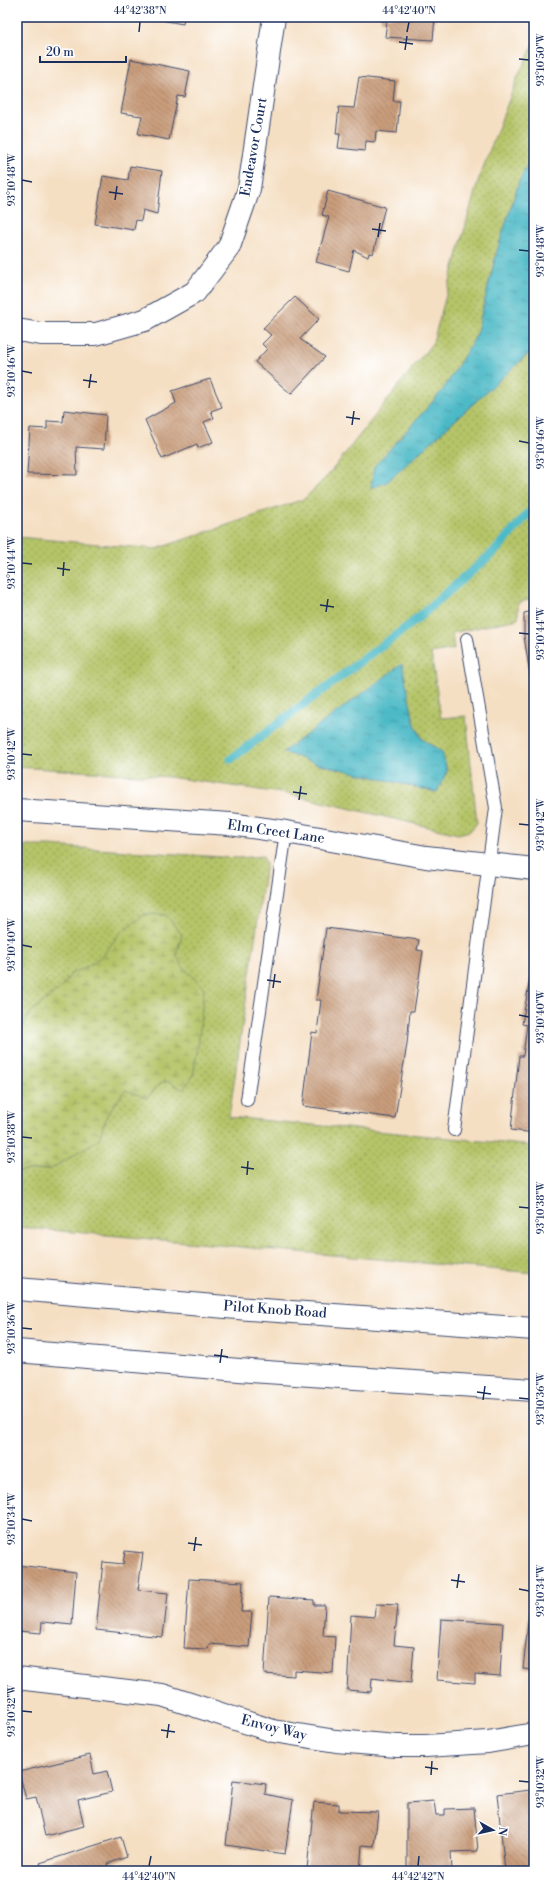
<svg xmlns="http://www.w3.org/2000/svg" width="551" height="1888" viewBox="0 0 551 1888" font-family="'Libre Bodoni',serif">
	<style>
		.grass { fill: url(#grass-dots); stroke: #687a62; fill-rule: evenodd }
		.wetland { fill: url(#wetland-marsh); stroke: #687a62 }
		.water { fill: url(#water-ripples); stroke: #347492 }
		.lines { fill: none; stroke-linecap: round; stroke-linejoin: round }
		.stream { stroke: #4cb9c6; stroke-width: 9 }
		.building { fill: url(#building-back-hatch) }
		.lane-casing { stroke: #3c496d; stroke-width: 14 }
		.street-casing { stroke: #3c496d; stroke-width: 24 }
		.secondary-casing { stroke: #3c496d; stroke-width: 24 }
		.lane { stroke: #fff; stroke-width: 12 }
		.street { stroke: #fff; stroke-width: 22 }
		.secondary { stroke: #fff; stroke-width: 22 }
		.ticks { fill: none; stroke: #1b2f5e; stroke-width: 1.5 }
		.labels { text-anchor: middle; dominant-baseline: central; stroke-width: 3.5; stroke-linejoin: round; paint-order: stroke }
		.street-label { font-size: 14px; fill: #1b2f5e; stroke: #fff }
		.neatline { fill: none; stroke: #1b2f5e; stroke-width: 1.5 }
		.ticks-label { font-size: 10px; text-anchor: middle; fill: #1b2f5e }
	</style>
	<defs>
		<pattern id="grass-dots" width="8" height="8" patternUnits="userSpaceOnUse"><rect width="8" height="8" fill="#b5c467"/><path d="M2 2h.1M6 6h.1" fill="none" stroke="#92a058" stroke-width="1.8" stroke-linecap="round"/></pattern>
		<pattern id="wetland-marsh" width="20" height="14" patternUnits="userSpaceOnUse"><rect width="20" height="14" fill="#b5c467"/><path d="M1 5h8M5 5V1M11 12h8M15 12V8" fill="none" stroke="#92a058"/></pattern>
		<pattern id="water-ripples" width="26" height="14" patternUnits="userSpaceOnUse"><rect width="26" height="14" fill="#4cb9c6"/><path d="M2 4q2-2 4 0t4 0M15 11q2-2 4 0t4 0" fill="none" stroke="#3e97a4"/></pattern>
		<pattern id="building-back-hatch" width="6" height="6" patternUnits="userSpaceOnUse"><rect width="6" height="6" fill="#c99d7c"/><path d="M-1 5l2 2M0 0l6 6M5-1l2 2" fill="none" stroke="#a28069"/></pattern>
	</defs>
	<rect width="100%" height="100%" fill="#fff"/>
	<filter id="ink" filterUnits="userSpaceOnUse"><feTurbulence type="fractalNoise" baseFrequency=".025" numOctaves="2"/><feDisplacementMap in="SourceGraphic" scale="8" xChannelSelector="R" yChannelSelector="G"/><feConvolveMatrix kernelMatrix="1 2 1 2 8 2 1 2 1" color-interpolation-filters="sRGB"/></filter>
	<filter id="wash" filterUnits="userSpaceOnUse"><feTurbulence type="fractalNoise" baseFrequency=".012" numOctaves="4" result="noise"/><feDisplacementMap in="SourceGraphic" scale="16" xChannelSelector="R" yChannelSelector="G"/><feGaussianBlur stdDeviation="0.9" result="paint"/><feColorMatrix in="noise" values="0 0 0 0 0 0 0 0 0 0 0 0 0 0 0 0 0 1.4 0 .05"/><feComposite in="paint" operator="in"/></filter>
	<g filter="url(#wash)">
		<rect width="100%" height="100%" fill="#f5dfc3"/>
		<g class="grass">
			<path d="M534,44V150L519,182L497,251L476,336L443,390L374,467L371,488L387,482L527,355L534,351V554L532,556H534V598L518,603V619L452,633L454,649L431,653L441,718L466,716L477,823L470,831L458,834L288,794L169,777L17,767V537L156,549L304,499L329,474L433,342L478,181L518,76ZM402,665L414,722L422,739L442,752L447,771L436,792L315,763Z"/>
			<path d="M17,846H49L238,858L263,856L266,864L229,1117L534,1146V1273L17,1227Z"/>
		</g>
		<path class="wetland" d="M145,914L166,915L182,935L176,954L183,967L204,988L198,1047L193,1076L183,1090L170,1082H162L147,1098L125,1090L107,1115L99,1139L51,1169L17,1171V1031L21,1029L31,1012L62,987L72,973L87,967L103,955L121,932Z"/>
		<g class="water">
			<path d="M534,150V351L527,355L387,482L371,488L374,467L443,390L476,336L497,251L519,182Z"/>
			<path d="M402,664L414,722L422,739L442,752L447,771L437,792L315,763L283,752Z"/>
		</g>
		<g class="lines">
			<path class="stream" d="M231,759L412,623L496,550L534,507"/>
		</g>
		<g id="blocks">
			<g class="building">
				<path d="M144,17H184L183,24Z"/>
				<path d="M381,17H435L433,40L385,37L387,21H381Z"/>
				<path d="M131,59L190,71L185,97L178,96L169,140L138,134L142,116L121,113Z"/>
				<path d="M359,77L395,81L393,101H400L397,133L376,131L375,142L366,141L365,151L338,148L340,134H336L339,107L354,108Z"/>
				<path d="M130,166L162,171L157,214L143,210L141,221L136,220L134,230L95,224L103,176L128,180Z"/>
				<path d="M328,191L385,207L373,254L369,253L368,257L354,250L349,271L316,262L329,217L322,215Z"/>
				<path d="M295,297L319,319L300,339L325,357L291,394L255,362L267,349L262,344L271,335L263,328Z"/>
				<path d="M210,379L222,407L211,411L214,418L204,422L213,442L198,448L197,444L162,459L145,420L176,403L172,391Z"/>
				<path d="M64,410L106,415L104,449L76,447L77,475L27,474L30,428L47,429V421L63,422Z"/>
				<path d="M534,611V688H532L524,636V613Z"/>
				<path d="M326,928L419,940L417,950L423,951L414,1011H410L407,1044L395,1118L303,1106L312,1032L317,1033L321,1000H316Z"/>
				<path d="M533,961H534V1133L511,1130L519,1056H523L527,1025L522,1024Z"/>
				<path d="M125,1551L143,1553L138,1590L168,1593L163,1637L96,1630L103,1562L123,1564Z"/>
				<path d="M17,1565L76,1572L72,1625L42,1622L41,1633L17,1631Z"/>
				<path d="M189,1579L243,1582L241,1612H252L249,1647L209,1644L208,1649L184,1648Z"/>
				<path d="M269,1597L314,1600V1605H325L323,1636L335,1637L333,1673L294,1670V1676L264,1674Z"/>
				<path d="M376,1604L398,1605L394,1645L414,1647L411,1683L372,1678L371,1692L347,1690L351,1615L374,1617Z"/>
				<path d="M530,1605H534V1670L523,1669Z"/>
				<path d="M441,1619L503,1623L500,1676L475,1674V1683L437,1680Z"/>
				<path d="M90,1755L94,1774L107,1771L112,1792L78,1800L84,1826L45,1836L36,1797L26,1799L19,1772Z"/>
				<path d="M233,1780L266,1784L265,1794L293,1800L285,1854L226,1845Z"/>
				<path d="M531,1790L532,1802H534V1871H505L497,1794Z"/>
				<path d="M434,1801L436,1815H445V1809L474,1808L478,1851L451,1852L452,1871H407V1803Z"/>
				<path d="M314,1802L339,1804V1811L378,1812L374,1846L362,1845L360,1871L307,1869Z"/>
				<path d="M121,1837L127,1857L107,1864L109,1871H43L40,1863Z"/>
			</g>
		</g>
	</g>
	<g filter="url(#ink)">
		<use href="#blocks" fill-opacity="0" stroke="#3c496d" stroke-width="1"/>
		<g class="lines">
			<g class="lane-casing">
				<g id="lane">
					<path d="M247,1100L286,832"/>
					<path d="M454,1130L496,808L467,639"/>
				</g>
			</g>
			<g class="street-casing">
				<g id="street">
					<path d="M17,330L41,334H96L145,320L195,292L229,247L249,189L274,17"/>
					<path d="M17,810L230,824L286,832L426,857L534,869"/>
					<path d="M17,1678L162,1695L273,1731L336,1741L397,1746H426L488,1742L534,1734"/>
				</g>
			</g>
			<g class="secondary-casing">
				<g id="secondary">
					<path d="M17,1289L249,1309L534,1329"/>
					<path d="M17,1351L251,1371L534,1390"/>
				</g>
			</g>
			<use href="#lane" class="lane"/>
			<use href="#street" class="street"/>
			<use href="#secondary" class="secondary"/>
		</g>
	</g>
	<path class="ticks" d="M139,32L140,22M407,32L409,22M399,42L413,44M405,50L407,36M519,59L529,60M22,180L32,182M109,192L123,194M115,200L117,186M372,229L386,231M378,237L380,223M519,250L529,251M22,371L32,373M83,380L97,382M89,388L91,374M346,417L360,419M352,425L354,411M519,441L529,443M22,563L32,564M57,568L70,570M63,576L64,562M320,605L334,607M326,612L328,599M519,633L529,634M22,754L32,755M293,792L307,794M299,800L301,786M519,824L529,825M22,945L32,947M267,980L281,982M273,988L275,974M519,1015L529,1017M22,1137L32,1138M241,1167L254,1169M247,1175L248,1161M519,1207L529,1208M22,1328L32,1329M214,1355L228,1357M220,1363L222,1349M477,1392L491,1394M519,1398L529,1399M483,1400L485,1386M22,1519L32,1521M188,1543L202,1545M194,1551L196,1537M451,1580L465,1582M457,1588L459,1574M519,1589L529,1591M22,1711L32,1712M161,1730L175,1732M167,1738L169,1724M425,1767L438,1769M431,1775L432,1761M519,1781L529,1782M149,1866L151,1856M418,1866L419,1856"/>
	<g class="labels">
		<g class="street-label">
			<text transform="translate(254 147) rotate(-80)">Endeavor Court</text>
			<text transform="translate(276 832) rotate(8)">Elm Creet Lane</text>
			<text transform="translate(275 1310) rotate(4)">Pilot Knob Road</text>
			<text transform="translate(274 1728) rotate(14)">Envoy Way</text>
		</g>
	</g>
	<rect width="551" height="1888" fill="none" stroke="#fff" stroke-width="44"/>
	<g transform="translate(493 1830) rotate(98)" stroke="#ffffff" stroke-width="3" paint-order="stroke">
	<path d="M0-3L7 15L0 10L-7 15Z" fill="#1b2f5e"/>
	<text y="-6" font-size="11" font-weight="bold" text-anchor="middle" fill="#1b2f5e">N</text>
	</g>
	<path d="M40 56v6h86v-6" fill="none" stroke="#1b2f5e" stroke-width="2"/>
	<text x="46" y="56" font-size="12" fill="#1b2f5e" stroke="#ffffff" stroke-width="3" paint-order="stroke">20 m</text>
	<rect x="22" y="22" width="507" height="1844" class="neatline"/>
	<g class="ticks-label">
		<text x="140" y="14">44°42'38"N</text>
		<text x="409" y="14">44°42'40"N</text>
		<text transform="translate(540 60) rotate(-90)" y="4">93°10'50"W</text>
		<text transform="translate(11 180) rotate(-90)" y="4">93°10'48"W</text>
		<text transform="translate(540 251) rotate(-90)" y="4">93°10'48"W</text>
		<text transform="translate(11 371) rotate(-90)" y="4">93°10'46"W</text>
		<text transform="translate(540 443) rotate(-90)" y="4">93°10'46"W</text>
		<text transform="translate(11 563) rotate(-90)" y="4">93°10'44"W</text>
		<text transform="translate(540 634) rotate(-90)" y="4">93°10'44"W</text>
		<text transform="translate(11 754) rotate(-90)" y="4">93°10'42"W</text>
		<text transform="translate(540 825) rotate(-90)" y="4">93°10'42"W</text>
		<text transform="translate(11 945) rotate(-90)" y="4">93°10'40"W</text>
		<text transform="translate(540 1017) rotate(-90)" y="4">93°10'40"W</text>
		<text transform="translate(11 1137) rotate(-90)" y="4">93°10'38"W</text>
		<text transform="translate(540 1208) rotate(-90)" y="4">93°10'38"W</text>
		<text transform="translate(11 1328) rotate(-90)" y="4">93°10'36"W</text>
		<text transform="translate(540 1399) rotate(-90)" y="4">93°10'36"W</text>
		<text transform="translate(11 1519) rotate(-90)" y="4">93°10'34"W</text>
		<text transform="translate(540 1591) rotate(-90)" y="4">93°10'34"W</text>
		<text transform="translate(11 1711) rotate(-90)" y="4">93°10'32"W</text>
		<text transform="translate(540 1782) rotate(-90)" y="4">93°10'32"W</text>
		<text x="149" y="1880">44°42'40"N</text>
		<text x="418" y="1880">44°42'42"N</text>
	</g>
</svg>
